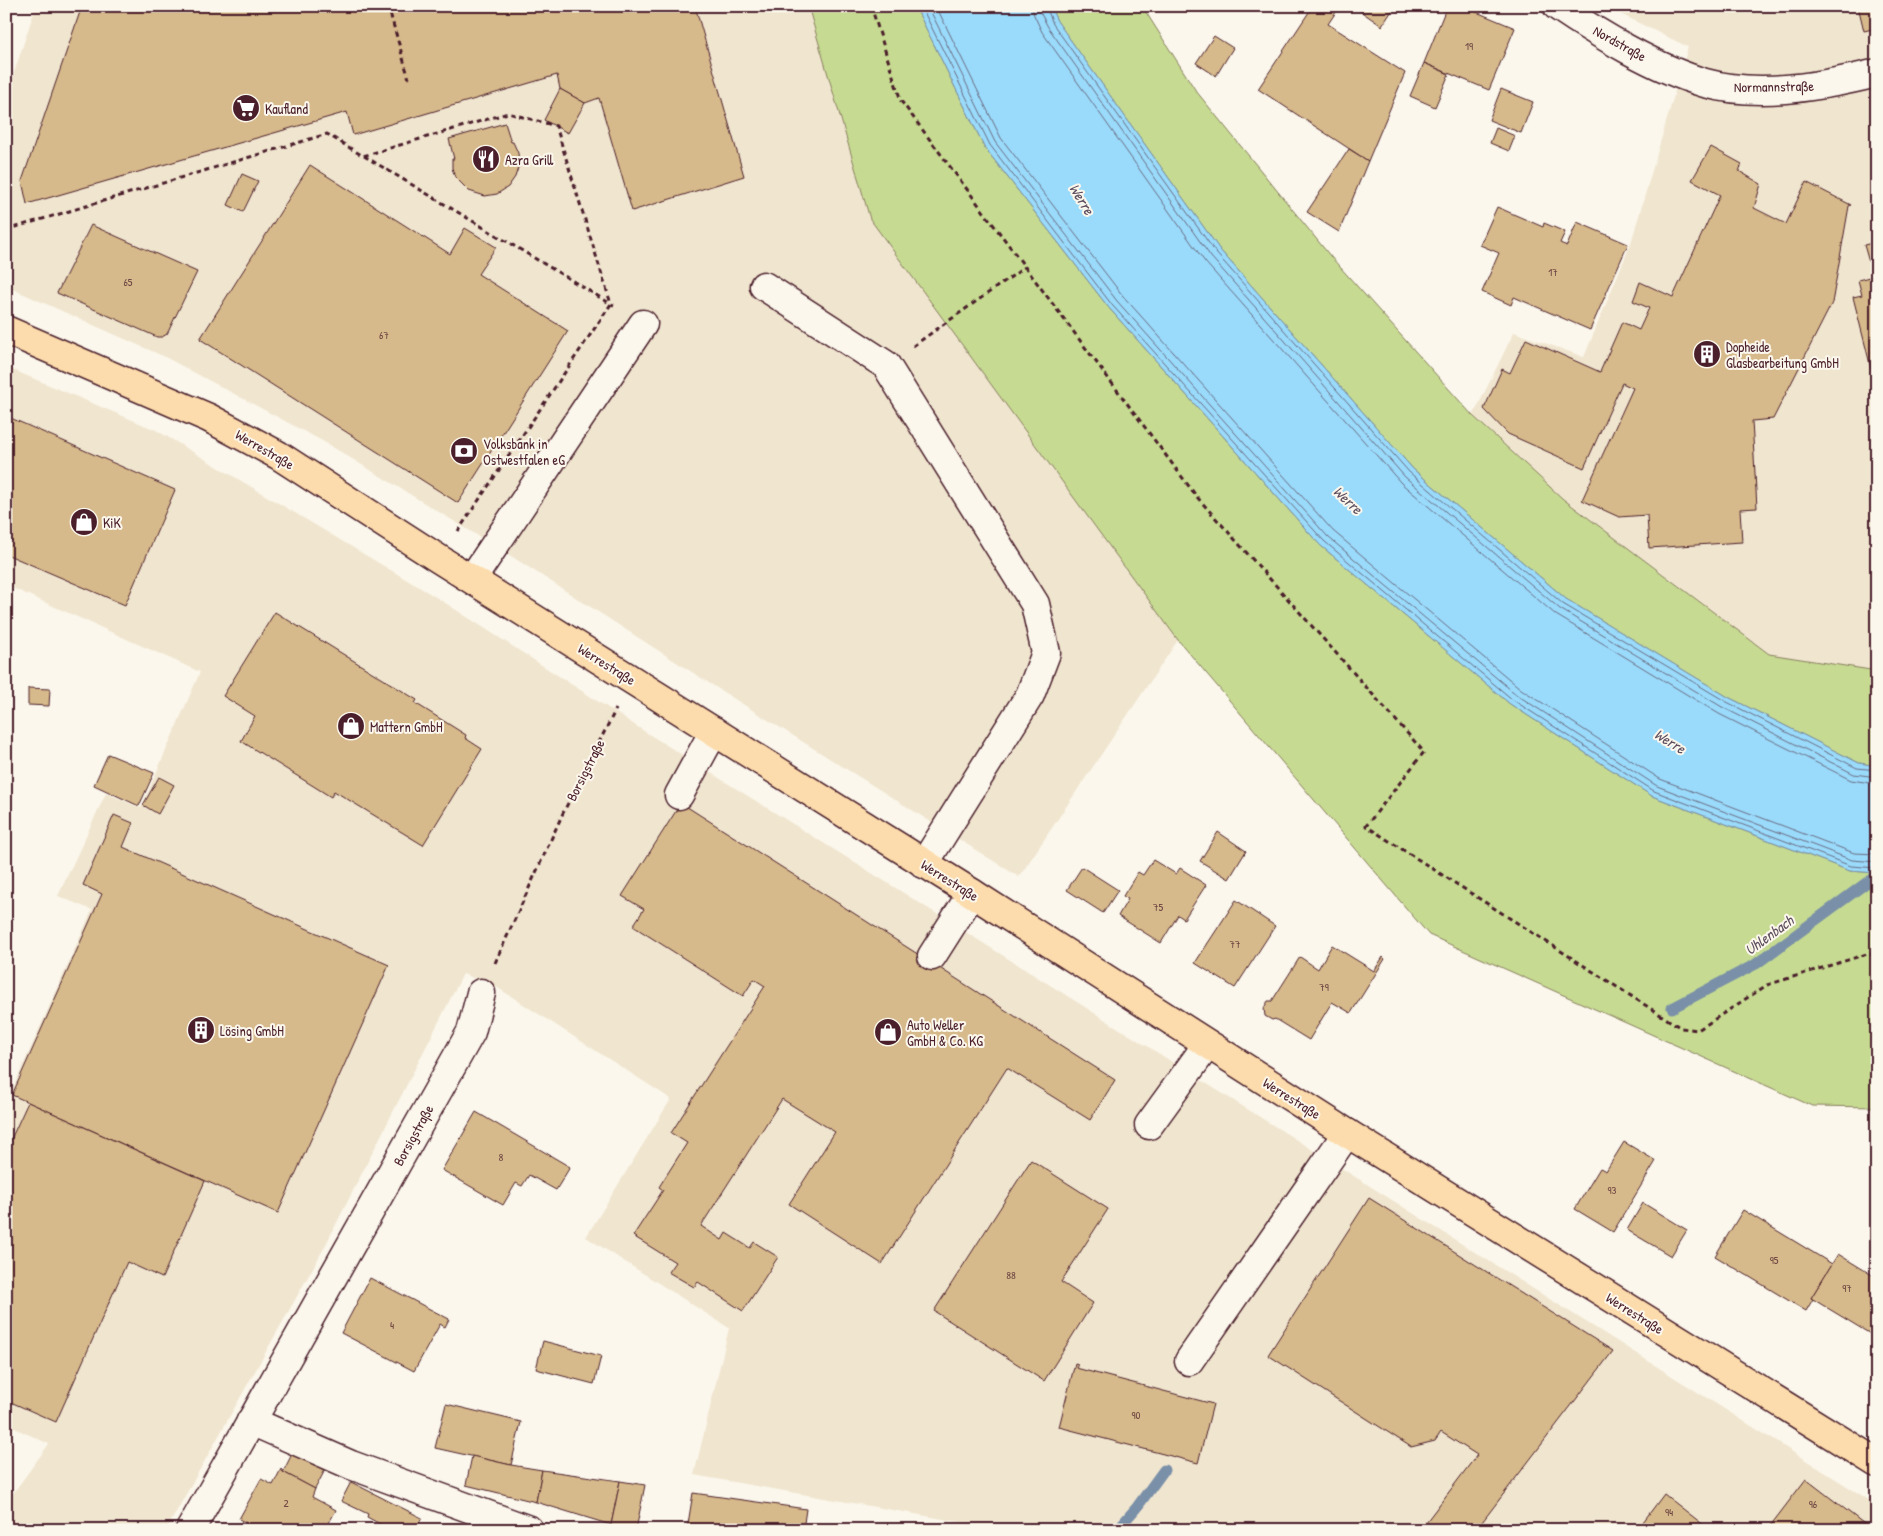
<svg xmlns="http://www.w3.org/2000/svg" width="1883" height="1536" viewBox="0 0 1883 1536" font-family="'Patrick Hand',sans-serif">
	<style>
		.built { fill: #f0e5cf }
		.green { fill: #c6db91; stroke: #887d5e }
		.water { fill: #9adbfc; stroke: #7a90a8 }
		.lines { fill: none; stroke-linecap: round; stroke-linejoin: round }
		.shore { stroke: #6a6a7f; stroke-width: 1 }
		.stream { stroke: #7a90a8; stroke-width: 11 }
		.building { fill: #d7ba8b; stroke: #4a1f2b }
		.minor-casing { stroke: #4a1f2b; stroke-width: 31 }
		.major-casing { stroke: #4a1f2b; stroke-width: 31 }
		.path { stroke: #4a1f2b; stroke-width: 3; stroke-dasharray: 5 4; stroke-linecap: butt }
		.minor { stroke: #fbf7ec; stroke-width: 28 }
		.major { stroke: #fcdcac; stroke-width: 28 }
		.labels { text-anchor: middle; dominant-baseline: central; stroke-width: 4; stroke-linejoin: round; paint-order: stroke }
		.number-label { font-size: 11px; fill: #6d4643 }
		.street-label { font-size: 14px; fill: #4a1f2b; stroke: #fbf7ec }
		.poi-label { font-size: 14px; fill: #4a1f2b; stroke: #fbf7ec; text-anchor: start }
		.water-label { font-size: 15px; font-style: italic; fill: #5e4e5f; stroke: #fbf7ec }
	</style>
	<rect width="100%" height="100%" fill="#fbf7ec"/>
	<filter id="ink" filterUnits="userSpaceOnUse"><feTurbulence type="fractalNoise" baseFrequency=".02" numOctaves="2"/><feDisplacementMap in="SourceGraphic" scale="10" xChannelSelector="R" yChannelSelector="G"/><feConvolveMatrix kernelMatrix="1 2 1 2 8 2 1 2 1" color-interpolation-filters="sRGB"/></filter>
	<g filter="url(#ink)">
		<g class="built">
			<path d="M36,6H808L870,219L1178,640L1019,877L709,683L511,556L326,443L165,357L6,286V97Z"/>
			<path d="M1604,6H1877V671L1769,654L1563,499L1473,416L1514,332L1584,357L1631,243L1688,47Z"/>
			<path d="M6,367L156,430L439,599L647,733L902,892L1877,1505V1530H974L966,1523L694,1475L729,1328L586,1237L671,1099L498,988L463,974L324,1248L166,1530H6V1503L49,1444L6,1424V1104L92,910L58,896L106,793L141,808L200,672L6,585Z"/>
		</g>
		<g class="green">
			<path d="M808,6H915L985,148L1109,308L1320,545L1510,704L1652,796L1850,871L1877,873V1107L1812,1106L1429,935L1178,640L870,219Z"/>
			<path d="M1050,6H1142L1196,91L1331,257L1473,416L1563,499L1769,654L1877,671V766L1859,763L1728,697L1566,599L1413,469L1220,250L1057,21Z"/>
		</g>
		<path class="water" d="M915,6H1050L1057,21L1220,250L1413,469L1566,599L1728,697L1859,763L1877,766V873L1850,871L1652,796L1510,704L1320,545L1109,308L985,148Z"/>
		<g class="lines">
			<g class="shore">
				<path d="M921,6L990,145L1112,305L1324,541L1513,700L1654,791L1851,866L1877,868"/>
				<path d="M928,6L995,142L1117,301L1328,537L1517,695L1657,786L1852,860L1877,862"/>
				<path d="M936,6L1001,138L1123,296L1333,531L1521,689L1660,779L1854,853L1877,854"/>
				<path d="M1032,6L1034,15L1042,32L1205,262L1401,483L1556,615L1719,714L1851,780L1877,784"/>
				<path d="M1040,6V12L1048,27L1211,257L1405,477L1560,609L1722,707L1854,774L1877,777"/>
				<path d="M1046,6L1053,24L1216,253L1409,472L1563,604L1725,701L1857,768L1877,770"/>
			</g>
			<g class="stream">
				<path d="M1672,1008L1756,964L1877,875"/>
				<path d="M1117,1530L1137,1507L1164,1470"/>
			</g>
		</g>
		<g class="building">
			<path d="M82,6H695L744,176L632,211L599,98L585,103L560,89L557,75L353,135L347,112L27,204L22,181Z"/>
			<path d="M1313,6H1340L1328,24L1405,73L1368,161L1258,89Z"/>
			<path d="M1353,6H1395L1382,26Z"/>
			<path d="M1447,6H1462L1515,28L1489,90L1424,63Z"/>
			<path d="M1858,6H1877V28L1864,31Z"/>
			<path d="M1214,36L1233,48L1216,76L1196,63Z"/>
			<path d="M1424,63L1449,74L1435,107L1410,96Z"/>
			<path d="M560,89L585,103L568,133L544,120Z"/>
			<path d="M1501,89L1533,102L1521,133L1489,120Z"/>
			<path d="M505,123L511,142H513L518,153L519,165L515,177L508,187L497,194L485,196L469,191L455,177L452,168V159H454L449,139Z"/>
			<path d="M1496,128L1515,136L1509,151L1490,143Z"/>
			<path d="M1711,147L1742,164L1739,171L1761,184L1754,208L1786,224L1806,182L1851,205L1849,206L1832,303L1773,419L1752,421L1757,508L1740,509L1742,542L1649,548L1647,515L1619,517L1582,500L1633,388L1622,383L1584,468L1508,434L1484,409L1502,369L1510,373L1526,339L1600,372L1622,322L1639,330L1649,308L1633,301L1640,282L1673,297L1720,195L1692,180Z"/>
			<path d="M1349,149L1368,161L1339,232L1307,212Z"/>
			<path d="M310,165L450,254L465,228L496,247L478,274L568,331L458,503L200,339Z"/>
			<path d="M242,174L258,181L243,212L228,205Z"/>
			<path d="M1497,207L1543,227L1544,223L1565,232L1560,243L1567,246L1577,222L1628,244L1590,330L1514,297L1511,305L1482,292L1499,253L1480,245Z"/>
			<path d="M91,225L197,272L167,334L162,337H157L57,293Z"/>
			<path d="M1877,242V375L1873,376L1853,297L1862,295L1858,280L1873,276L1864,245Z"/>
			<path d="M6,416L175,490L125,605L6,554Z"/>
			<path d="M275,612L417,700L415,703L466,735L465,738L482,749L423,845L334,791L331,797L241,741L255,716L223,696Z"/>
			<path d="M28,688L50,689L49,706L28,705Z"/>
			<path d="M108,754L154,773L139,806L94,785Z"/>
			<path d="M159,777L174,785L158,814L143,805Z"/>
			<path d="M681,803L1115,1080L1090,1120L1007,1068L882,1264L789,1204L835,1132L782,1099L701,1226L722,1240L726,1233L750,1248L754,1242L778,1257L743,1311L698,1282L694,1287L668,1272L675,1262L633,1236L663,1190L659,1187L687,1143L671,1133L765,986L754,979L743,996L633,926L644,909L622,896Z"/>
			<path d="M114,815L133,823L123,847L389,965L278,1213L12,1095L102,894L83,885Z"/>
			<path d="M1218,832L1246,851L1229,879L1200,861Z"/>
			<path d="M1153,860L1176,874L1180,868L1206,885L1184,919L1178,915L1161,943L1118,916L1128,899L1123,896L1138,872L1143,875Z"/>
			<path d="M1082,867L1118,890L1103,913L1067,890Z"/>
			<path d="M1236,900L1275,926L1235,988L1195,963Z"/>
			<path d="M1332,945L1374,971L1383,957L1385,959L1351,1013L1332,1002L1309,1040L1275,1019L1272,1020L1265,1016L1264,1008L1268,1001H1272L1300,957L1318,969Z"/>
			<path d="M28,1102L205,1181L162,1278L127,1262L56,1422L6,1400V1150Z"/>
			<path d="M476,1112L570,1167L556,1190L529,1175L522,1186L516,1183L503,1205L442,1170Z"/>
			<path d="M1624,1142L1656,1161L1613,1232L1575,1209L1600,1168L1606,1171Z"/>
			<path d="M1031,1160L1108,1209L1061,1282L1093,1303L1044,1381L934,1311Z"/>
			<path d="M1369,1198L1613,1351L1476,1530H1420L1477,1455L1441,1432L1435,1441L1411,1447L1268,1355Z"/>
			<path d="M1643,1203L1687,1230L1671,1256L1627,1230Z"/>
			<path d="M1743,1210L1832,1264L1811,1298L1813,1299L1806,1311L1715,1256Z"/>
			<path d="M1838,1254L1877,1278V1338L1811,1298Z"/>
			<path d="M370,1278L449,1319L445,1327L440,1324L414,1371L341,1333Z"/>
			<path d="M543,1341L601,1356L594,1384L536,1369Z"/>
			<path d="M1075,1363L1078,1364L1076,1368L1213,1404L1198,1463L1059,1427Z"/>
			<path d="M446,1404L521,1422L511,1465L435,1448Z"/>
			<path d="M293,1452L325,1470L315,1489L283,1472Z"/>
			<path d="M472,1456L511,1465L542,1470L536,1502L466,1485Z"/>
			<path d="M281,1469L283,1472L315,1489L312,1497L336,1510L325,1530H258L239,1519L261,1479L273,1485Z"/>
			<path d="M542,1470L620,1481L611,1525L536,1502Z"/>
			<path d="M1806,1479L1872,1530H1767Z"/>
			<path d="M620,1481L645,1485L636,1530H610Z"/>
			<path d="M351,1482L422,1518L415,1530H403L394,1525L391,1530L367,1517L368,1514L341,1501Z"/>
			<path d="M693,1493L806,1509L803,1530H687Z"/>
			<path d="M1664,1494L1710,1530H1637Z"/>
		</g>
		<g class="lines">
			<g class="minor-casing">
				<g id="minor">
					<path d="M1557,6C1598,34 1657,69 1705,83C1759,98 1824,86 1877,73"/>
					<path d="M764,286L886,365L1035,604L1046,653L1030,695L924,864"/>
					<path d="M472,579L643,324"/>
					<path d="M679,795L714,731"/>
					<path d="M932,956L972,893"/>
					<path d="M1149,1125L1207,1045"/>
					<path d="M1189,1361L1347,1133"/>
					<path d="M251,1421L351,1465L529,1530"/>
					<path d="M190,1530L471,1032L481,993"/>
				</g>
			</g>
			<g class="major-casing">
				<path id="major" d="M6,330L209,418L278,455L439,559L972,893L1347,1133L1877,1463"/>
			</g>
			<g class="path">
				<path d="M388,6L409,79"/>
				<path d="M871,6L901,101L1197,497L1424,752L1366,826L1681,1028L1698,1030L1767,985L1867,954L1877,955"/>
				<path d="M364,156L611,304L458,531"/>
				<path d="M6,230L327,134L363,156L508,113L556,126L611,304L614,305"/>
				<path d="M913,346L1025,267"/>
				<path d="M495,963L563,813L616,709"/>
			</g>
			<use href="#minor" class="minor"/>
			<use href="#major" class="major"/>
		</g>
	</g>
	<defs>
		<g id="supermarket-disc" transform="scale(1.4375)"><circle r="9.5" fill="#4a1f2b" stroke="#fbf7ec"/><path d="M-6-5.5h2.5l.6 2H6L4.5 2H-2.5L-4.4-4H-6ZM-1.5 3.2a1.3 1.3 0 1 0 .1 0ZM3 3.2a1.3 1.3 0 1 0 .1 0Z" fill="#fff"/></g>
		<g id="restaurant-disc" transform="scale(1.4375)"><circle r="9.5" fill="#4a1f2b" stroke="#fbf7ec"/><path d="M-5-6h1v4h1v-4h1v4h1v-4h1v5L-1.5 .5V6h-2V.5L-5-1ZM5-6V6H3V1.5H1.5Q1.5-4 5-6Z" fill="#fff"/></g>
		<g id="building-disc" transform="scale(1.4375)"><circle r="9.5" fill="#4a1f2b" stroke="#fbf7ec"/><path d="M-4-6H4V6H1V3H-1V6H-4ZM-2.5-4.3h1.7v1.8h-1.7ZM.8-4.3h1.7v1.8H.8ZM-2.5-1h1.7V.8h-1.7ZM.8-1h1.7V.8H.8Z" fill="#fff"/></g>
		<g id="bank-disc" transform="scale(1.4375)"><circle r="9.5" fill="#4a1f2b" stroke="#fbf7ec"/><path d="M-6-4H6V4H-6ZM0-2.3a2.3 2.3 0 1 0 0 4.6a2.3 2.3 0 1 0 0-4.6Z" fill="#fff"/></g>
		<g id="shop-disc" transform="scale(1.4375)"><circle r="9.5" fill="#4a1f2b" stroke="#fbf7ec"/><path d="M-5-2.5h2.3a2.7 3.5 0 0 1 5.4 0H5L5.5 6h-11ZM-1.5-2.5h3a1.5 2.3 0 0 0-3 0Z" fill="#fff"/></g>
	</defs>
	<g fill-rule="evenodd">
		<use href="#supermarket-disc" x="246" y="108"/>
		<use href="#restaurant-disc" x="486" y="159"/>
		<use href="#building-disc" x="1707" y="354"/>
		<use href="#bank-disc" x="464" y="451"/>
		<use href="#shop-disc" x="84" y="522"/>
		<use href="#shop-disc" x="351" y="726"/>
		<use href="#building-disc" x="201" y="1030"/>
		<use href="#shop-disc" x="888" y="1032"/>
	</g>
	<g class="labels">
		<g class="number-label">
			<text x="1469" y="46">19</text>
			<text x="1553" y="272">17</text>
			<text x="128" y="282">65</text>
			<text x="384" y="335">67</text>
			<text x="1158" y="907">75</text>
			<text x="1235" y="944">77</text>
			<text x="1324" y="987">79</text>
			<text x="501" y="1157">8</text>
			<text x="1612" y="1190">93</text>
			<text x="1774" y="1260">95</text>
			<text x="1011" y="1275">88</text>
			<text x="1847" y="1288">97</text>
			<text x="392" y="1325">4</text>
			<text x="1136" y="1415">90</text>
			<text x="286" y="1503">2</text>
			<text x="1813" y="1504">96</text>
			<text x="1669" y="1512">94</text>
		</g>
		<g class="street-label">
			<text transform="translate(1620 43) rotate(29)">Nordstraße</text>
			<text transform="translate(1774 86) rotate(-1)">Normannstraße</text>
			<text transform="translate(265 449) rotate(30)">Werrestraße</text>
			<text transform="translate(607 664) rotate(32)">Werrestraße</text>
			<text transform="translate(585 770) rotate(-63)">Borsigstraße</text>
			<text transform="translate(950 880) rotate(32)">Werrestraße</text>
			<text transform="translate(1292 1098) rotate(32)">Werrestraße</text>
			<text transform="translate(413 1135) rotate(-61)">Borsigstraße</text>
			<text transform="translate(1635 1313) rotate(32)">Werrestraße</text>
		</g>
		<g class="poi-label">
			<text x="265" y="108">Kaufland</text>
			<text x="505" y="159">Azra Grill</text>
			<text x="1726" y="346">Dopheide<tspan x="1726" dy="16">Glasbearbeitung GmbH</tspan></text>
			<text x="483" y="443">Volksbank in<tspan x="483" dy="16">Ostwestfalen eG</tspan></text>
			<text x="103" y="522">KiK</text>
			<text x="370" y="726">Mattern GmbH</text>
			<text x="907" y="1024">Auto Weller<tspan x="907" dy="16">GmbH &amp; Co. KG</tspan></text>
			<text x="220" y="1030">Lösing GmbH</text>
		</g>
		<g class="water-label">
			<text transform="translate(1082 199) rotate(59)">Werre</text>
			<text transform="translate(1348 500) rotate(43)">Werre</text>
			<text transform="translate(1670 741) rotate(32)">Werre</text>
			<text transform="translate(1769 935) rotate(-36)">Uhlenbach</text>
		</g>
	</g>
	<rect width="1883" height="1536" fill="none" stroke="#fbf7ec" stroke-width="25"/>
	<rect x="12" y="12" width="1858" height="1511" fill="none" stroke="#4a1f2b" stroke-width="2" filter="url(#ink)"/>
</svg>
